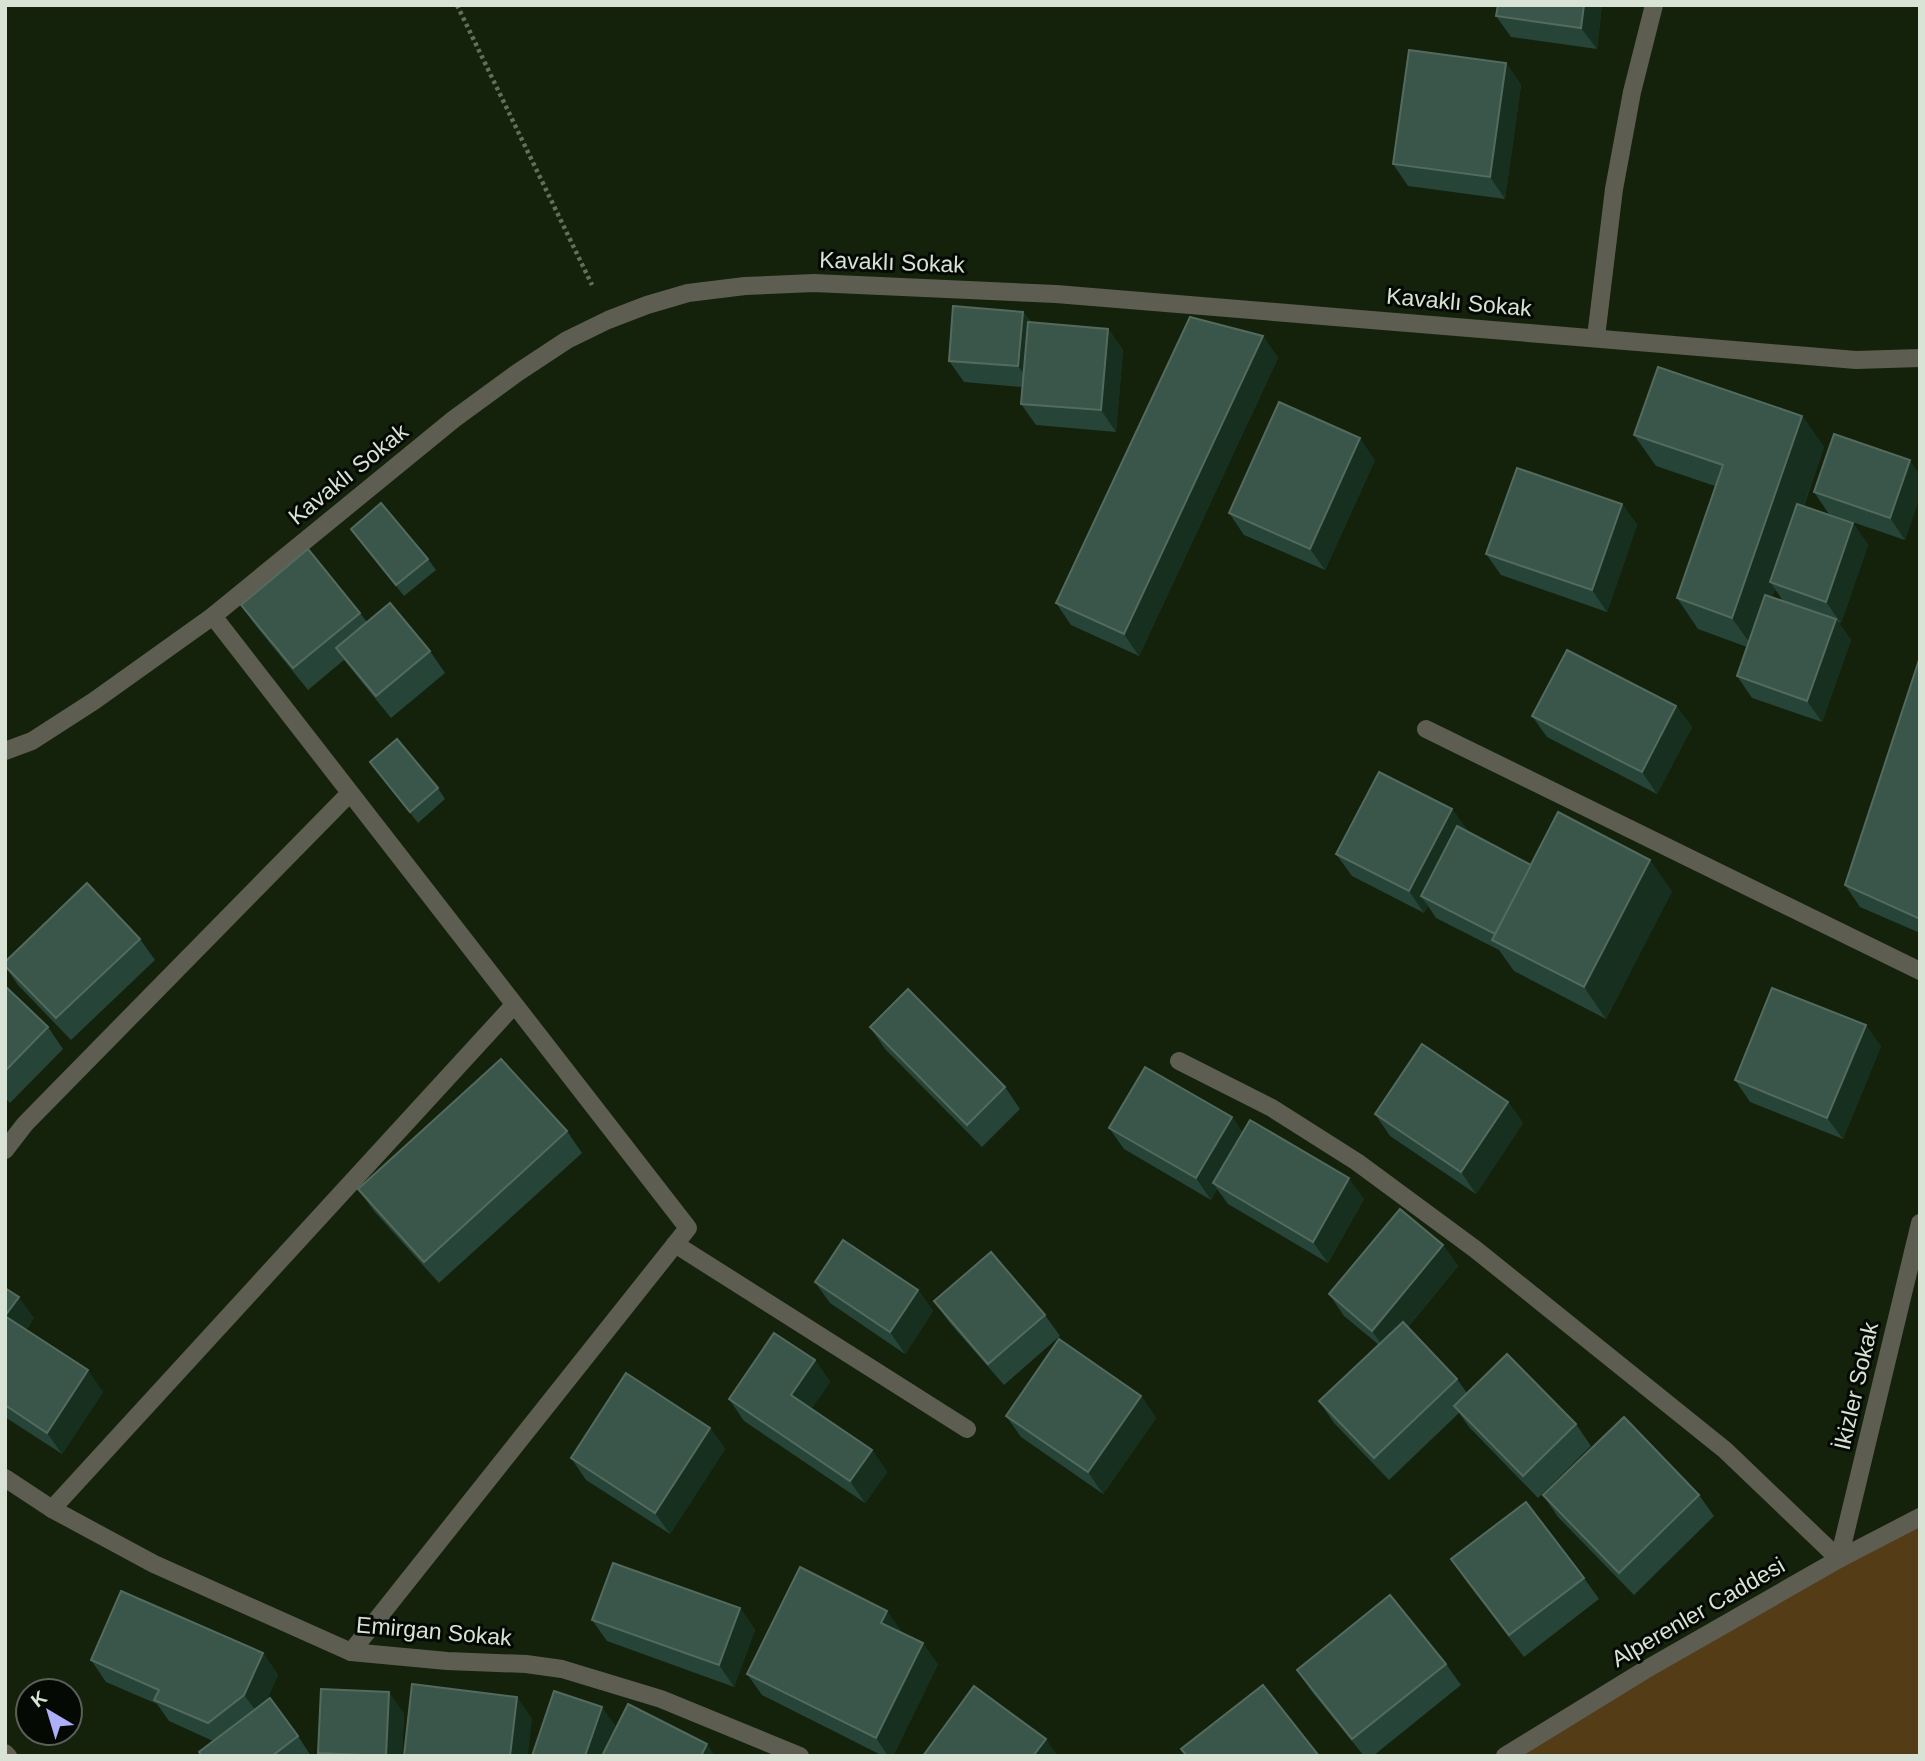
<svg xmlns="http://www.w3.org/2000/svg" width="1925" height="1761" viewBox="0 0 1925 1761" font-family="Arial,sans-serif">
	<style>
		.green { fill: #533c16 }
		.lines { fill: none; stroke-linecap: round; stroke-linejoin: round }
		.path { stroke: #626f5c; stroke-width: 4.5; stroke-dasharray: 3.5 3.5; stroke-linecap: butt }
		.minor { stroke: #5e5d51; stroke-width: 18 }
		.wall { fill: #264438; fill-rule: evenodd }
		.shaded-wall { fill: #172f1f }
		.building { fill: #3a5549; stroke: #536b5f; stroke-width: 2 }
		.labels { text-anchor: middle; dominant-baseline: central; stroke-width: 6; stroke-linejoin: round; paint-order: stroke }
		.street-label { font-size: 23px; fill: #d9e3d5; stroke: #050903 }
	</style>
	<rect width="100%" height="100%" fill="#14220c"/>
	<path class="green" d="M1920,1517V1756H1505Z"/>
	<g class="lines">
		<path class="path" d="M457,5L592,285"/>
		<g class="minor">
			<path d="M1596,337L1614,189L1632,92L1654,5"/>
			<path d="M213,616L688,1228L351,1652"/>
			<path d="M1426,729L1920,971"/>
			<path d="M5,751L32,741L94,701L213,616L454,419L517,373L567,340L608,320L647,305L688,293L745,286L814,283L1056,294L1856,360L1920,358"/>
			<path d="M1179,1061L1272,1108L1357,1162L1475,1249L1725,1450L1839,1559"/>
			<path d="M5,1150L25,1124L350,793"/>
			<path d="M675,1244L967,1429"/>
			<path d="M5,1478L52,1509L154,1564L351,1652L447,1661L526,1664L562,1669L661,1699L800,1756"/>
			<path d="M52,1509L514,1005"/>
			<path d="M1839,1559L1920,1223"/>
			<path d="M5,1753L8,1756"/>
			<path d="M1505,1756L1645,1670L1839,1559L1920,1517"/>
		</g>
	</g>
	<g class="wall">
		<path d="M1498,5H1602L1597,49L1511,37L1496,16Z"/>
		<path d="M1506,63L1521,85L1505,199L1408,186L1393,164Z"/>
		<path d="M1023,312L1031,322L1108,329L1123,350L1116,432L1036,425L1021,404L1022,387L964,382L949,361Z"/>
		<path d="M1263,336L1278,358L1139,656L1071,625L1056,603Z"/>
		<path d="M1802,416L1824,447L1804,506L1853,523L1868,545L1841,623L1838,622L1851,640L1822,722L1752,698L1737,676L1747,647L1698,629L1677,598L1715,486L1656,466L1634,435ZM1775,589L1783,601L1772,597Z"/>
		<path d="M1375,460L1325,570L1244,535L1229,513Z"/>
		<path d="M1920,475V496L1905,540L1829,514L1814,492Z"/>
		<path d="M1622,504L1637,525L1607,612L1501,575L1486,554Z"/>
		<path d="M351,529L428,559L436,570L404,596Z"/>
		<path d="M241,605L360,613L367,622L430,651L445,673L391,718L344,660L308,690L256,626Z"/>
		<path d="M1920,657V933L1860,907L1845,885Z"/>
		<path d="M1676,706L1692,727L1657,794L1547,737L1532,716Z"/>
		<path d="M370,762L438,788L445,799L418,823Z"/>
		<path d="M1452,809L1467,830L1466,831L1531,865L1672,891L1606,1019L1514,971L1499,950L1436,918L1428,906L1424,913L1352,876L1336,854Z"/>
		<path d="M140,939L155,960L71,1040L18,985L5,966Z"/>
		<path d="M5,986L48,1027L63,1049L10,1103L5,1098Z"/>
		<path d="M870,1027L1005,1087L1020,1109L982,1147L885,1049Z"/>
		<path d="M1881,1046L1843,1139L1750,1102L1735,1080Z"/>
		<path d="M1508,1102L1523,1123L1476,1194L1390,1136L1375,1114Z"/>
		<path d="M1232,1117L1242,1132L1364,1199L1328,1263L1228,1204L1217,1189L1211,1200L1124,1149L1109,1128Z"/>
		<path d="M567,1131L582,1153L439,1283L374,1211L358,1189Z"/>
		<path d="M1443,1245L1458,1266L1408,1327L1457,1379L1467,1393L1576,1424L1591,1446L1538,1498L1469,1427L1459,1413L1389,1480L1334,1423L1319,1401L1379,1345L1344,1316L1329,1294Z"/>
		<path d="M815,1282L918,1290L933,1311L905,1354L830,1303Z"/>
		<path d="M5,1288L34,1318L26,1330L103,1392L62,1454L5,1417Z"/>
		<path d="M934,1301L1045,1315L1060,1336L1004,1385L949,1322Z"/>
		<path d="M815,1360L830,1382L811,1409L872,1450L887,1472L865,1503L744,1421L729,1399Z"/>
		<path d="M1141,1396L1156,1418L1103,1494L1021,1437L1006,1416Z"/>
		<path d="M710,1428L725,1449L670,1534L586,1480L571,1458Z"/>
		<path d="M1543,1495H1699L1714,1516L1634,1595L1558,1517Z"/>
		<path d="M1451,1559L1584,1578L1599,1599L1524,1657L1466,1581Z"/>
		<path d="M740,1608L755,1630L734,1687L607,1641L592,1620Z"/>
		<path d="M902,1633L938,1664L893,1756H883L762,1695L747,1674Z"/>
		<path d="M263,1653L278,1675L266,1701L298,1736L311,1756H201L213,1741L169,1721L157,1704L106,1682L91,1660Z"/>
		<path d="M1446,1664L1461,1685L1373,1756H1364L1312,1692L1297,1670Z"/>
		<path d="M404,1713L402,1756H320L318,1753Z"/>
	</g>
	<g class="shaded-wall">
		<path d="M1584,5H1602L1597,49L1581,28Z"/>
		<path d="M1506,63L1521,85L1505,199L1490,177Z"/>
		<path d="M1023,312L1038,333L1033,387L1018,366Z"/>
		<path d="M1108,329L1123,350L1116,432L1101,410Z"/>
		<path d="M1263,336L1278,358L1139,656L1124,634Z"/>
		<path d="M1802,416L1824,447L1776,585L1770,582L1775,589L1754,649L1732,618Z"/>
		<path d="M1360,438L1375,460L1325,570L1310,549Z"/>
		<path d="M1910,460L1920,475V496L1905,540L1890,518Z"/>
		<path d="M1622,504L1637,525L1607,612L1592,590Z"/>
		<path d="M1853,523L1868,545L1841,623L1826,602Z"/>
		<path d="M1836,619L1851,640L1822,722L1807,701Z"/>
		<path d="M1676,706L1692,727L1657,794L1642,772Z"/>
		<path d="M1452,809L1467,830L1430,901L1421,896L1428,906L1424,913L1409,891Z"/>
		<path d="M1650,860L1672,891L1606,1019L1584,987Z"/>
		<path d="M1866,1025L1881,1046L1843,1139L1827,1118Z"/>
		<path d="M1508,1102L1523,1123L1476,1194L1461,1172Z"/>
		<path d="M1232,1117L1247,1139L1213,1183L1217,1189L1211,1200L1196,1178Z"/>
		<path d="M1349,1178L1364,1199L1328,1263L1313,1242Z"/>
		<path d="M1443,1245L1458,1266L1387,1352L1372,1331Z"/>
		<path d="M918,1290L933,1311L905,1354L890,1332Z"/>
		<path d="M19,1297L34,1318L20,1338L5,1316Z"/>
		<path d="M815,1360L830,1382L806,1417L791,1395Z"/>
		<path d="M88,1370L103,1392L62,1454L47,1433Z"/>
		<path d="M1141,1396L1156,1418L1103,1494L1088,1472Z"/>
		<path d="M710,1428L725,1449L670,1534L655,1513Z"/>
		<path d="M872,1450L887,1472L865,1503L850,1481Z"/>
		<path d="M740,1608L755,1630L734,1687L719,1665Z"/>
		<path d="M887,1611L903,1633L881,1623Z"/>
		<path d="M923,1643L938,1664L893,1756H888L876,1738Z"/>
		<path d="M263,1653L278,1675L260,1716L244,1695Z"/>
		<path d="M389,1692L404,1713L402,1756H386Z"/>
		<path d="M517,1697L532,1718L528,1756H510Z"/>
		<path d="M602,1707L617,1728L607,1756H585Z"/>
		<path d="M1046,1739L1058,1756H1033Z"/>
		<path d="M707,1744L715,1756H701Z"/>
	</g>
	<g class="building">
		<path d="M1498,5H1584L1581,28L1496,16Z"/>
		<path d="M1409,50L1506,63L1490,177L1393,164Z"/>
		<path d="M953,306L1023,312L1018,366L949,361Z"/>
		<path d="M1190,317L1263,336L1124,634L1056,603Z"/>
		<path d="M1028,322L1108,329L1101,410L1021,404Z"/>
		<path d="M1658,367L1802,416L1732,618L1677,598L1723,465L1634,435Z"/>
		<path d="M1279,402L1360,438L1310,549L1229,513Z"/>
		<path d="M1834,434L1910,460L1890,518L1814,492Z"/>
		<path d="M1517,468L1622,504L1592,590L1486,554Z"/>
		<path d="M381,503L428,559L396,585L351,529Z"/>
		<path d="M1797,504L1853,523L1826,602L1770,582Z"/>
		<path d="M308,549L360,613L293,668L241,605Z"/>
		<path d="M1765,595L1836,619L1807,701L1737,676Z"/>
		<path d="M390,603L430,651L376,696L336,648Z"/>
		<path d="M1567,650L1676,706L1642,772L1532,716Z"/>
		<path d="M1920,657V919L1845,885Z"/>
		<path d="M397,739L438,788L410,812L370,762Z"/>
		<path d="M1379,772L1452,809L1409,891L1336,854Z"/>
		<path d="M1558,812L1650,860L1584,987L1492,940Z"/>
		<path d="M1457,826L1531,865L1495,934L1421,896Z"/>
		<path d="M87,883L140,939L56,1018L5,966V962Z"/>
		<path d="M5,986L48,1027L5,1071Z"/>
		<path d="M1772,988L1866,1025L1827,1118L1735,1080Z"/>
		<path d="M908,989L1005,1087L967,1125L870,1027Z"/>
		<path d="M1422,1044L1508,1102L1461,1172L1375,1114Z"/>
		<path d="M501,1059L567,1131L424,1262L358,1189Z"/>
		<path d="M1145,1067L1232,1117L1196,1178L1109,1128Z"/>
		<path d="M1250,1120L1349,1178L1313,1242L1213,1183Z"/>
		<path d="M1400,1209L1443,1245L1372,1331L1329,1294Z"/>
		<path d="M843,1240L918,1290L890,1332L815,1282Z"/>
		<path d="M991,1252L1045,1315L988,1364L934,1301Z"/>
		<path d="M5,1288L19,1297L5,1316L88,1370L47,1433L5,1405Z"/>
		<path d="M1403,1322L1457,1379L1374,1458L1319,1401Z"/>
		<path d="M774,1333L815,1360L791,1395L872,1450L850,1481L729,1399Z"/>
		<path d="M1059,1339L1141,1396L1088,1472L1006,1416Z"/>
		<path d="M1507,1354L1576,1424L1523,1476L1454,1406Z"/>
		<path d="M626,1373L710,1428L655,1513L571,1458Z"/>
		<path d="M1624,1417L1699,1495L1619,1573L1543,1495Z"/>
		<path d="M1526,1502L1584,1578L1509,1635L1451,1559Z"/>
		<path d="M613,1563L740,1608L719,1665L592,1620Z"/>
		<path d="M800,1567L887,1611L881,1623L923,1643L876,1738L747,1674Z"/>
		<path d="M121,1591L263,1653L244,1695L208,1723L154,1700L159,1690L91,1660Z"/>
		<path d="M1390,1595L1446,1664L1352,1739L1297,1670Z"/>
		<path d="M412,1684L517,1697L510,1756H404Z"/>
		<path d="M1263,1685L1319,1756H1187L1181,1749Z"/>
		<path d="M974,1686L1046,1739L1033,1756H923Z"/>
		<path d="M321,1689L389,1692L386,1756L318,1753Z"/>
		<path d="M554,1691L602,1707L585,1756H532Z"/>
		<path d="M270,1698L298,1736L272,1756H202L199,1752Z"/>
		<path d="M628,1704L707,1744L701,1756H602Z"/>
	</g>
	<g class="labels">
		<g class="street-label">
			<text transform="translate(892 262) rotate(2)">Kavaklı Sokak</text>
			<text transform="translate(1459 302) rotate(5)">Kavaklı Sokak</text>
			<text transform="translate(348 474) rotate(-39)">Kavaklı Sokak</text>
			<text transform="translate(1856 1386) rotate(-77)">İkizler Sokak</text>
			<text transform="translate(1698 1612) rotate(-30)">Alperenler Caddesi</text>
			<text transform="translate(434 1631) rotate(5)">Emirgan Sokak</text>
		</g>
	</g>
	<rect width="1925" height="1761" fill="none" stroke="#d9e3d5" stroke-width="14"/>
	<g transform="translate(49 1712) rotate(322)"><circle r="33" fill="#050903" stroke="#5a6057" stroke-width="2"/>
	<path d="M0-5L12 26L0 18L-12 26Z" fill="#afaefa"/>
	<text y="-10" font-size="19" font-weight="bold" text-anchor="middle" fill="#d9e3d5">K</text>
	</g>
</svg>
